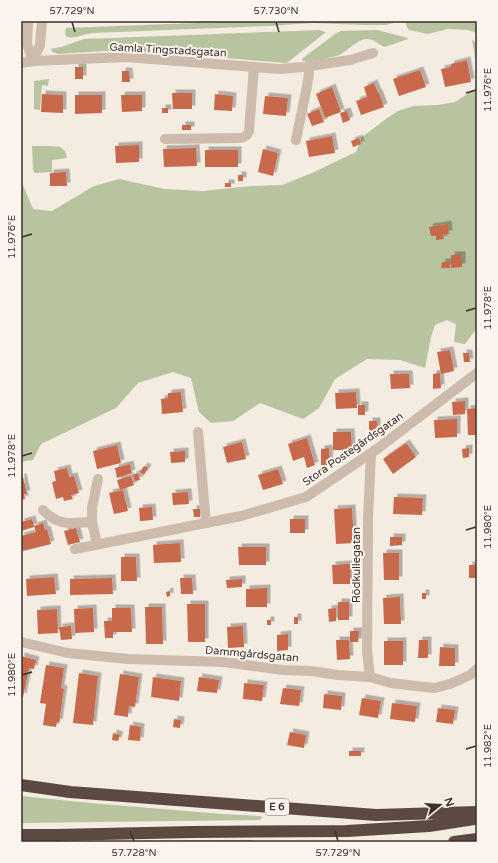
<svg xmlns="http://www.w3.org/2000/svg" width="498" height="863" viewBox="0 0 498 863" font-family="'Varela Round',sans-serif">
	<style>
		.green { fill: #b8c4a0 }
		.building { fill: #c8694b; filter: url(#shadow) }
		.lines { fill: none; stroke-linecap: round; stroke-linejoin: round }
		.minor { stroke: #cdbbac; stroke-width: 10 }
		.highway { stroke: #5c4a42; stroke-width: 12 }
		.ticks { fill: none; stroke: #3b302b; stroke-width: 1.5 }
		.labels { text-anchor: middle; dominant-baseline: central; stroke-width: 4; stroke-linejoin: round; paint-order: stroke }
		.shield { fill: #fbf5ee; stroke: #756b66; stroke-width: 1 }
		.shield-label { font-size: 10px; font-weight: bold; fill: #3b302b }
		.street-label { font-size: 11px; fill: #3b302b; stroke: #fbf5ee }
		.neatline { fill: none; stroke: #3b302b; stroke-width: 1.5 }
		.ticks-label { font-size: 10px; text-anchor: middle; fill: #3b302b }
	</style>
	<defs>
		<filter id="shadow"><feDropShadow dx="3.5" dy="-3.5" stdDeviation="0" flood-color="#0004"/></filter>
	</defs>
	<rect width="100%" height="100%" fill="#f4ebe1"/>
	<g class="green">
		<path d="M247,21H394L393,23L386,25H363L312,23L269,26L93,33C85,34 73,39 67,37L65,34L66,28Z"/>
		<path d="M405,21H477V33L467,30L447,29L428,34L409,30L407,27Z"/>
		<path d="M319,30L326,32L287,63L122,50L58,54L53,52L50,49L61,47L84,39Z"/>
		<path d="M377,30L408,38V39L385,47C378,45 374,38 366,39C356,40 348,51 339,55C331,58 312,62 303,61L302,60L303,58L335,34L341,31Z"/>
		<path d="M472,40L477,43V66Z"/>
		<path d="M49,79L48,86L42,85L40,110L34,109V81Z"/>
		<path d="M477,84V328L465,344L454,342L456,324L447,320L435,325L431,337L425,368L400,360L367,359L335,379L319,408L303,419L260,403L233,421L211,423L199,412L191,378L173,372L138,383L116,408L41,444L33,460L21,462V183H22L33,209L52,211L94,186L119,179L165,189L203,191L251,186L282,185L312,173L356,152L362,137L386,119L398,111L413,106L438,105L455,102L475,89Z"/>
		<path d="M32,146H51L60,147L65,151L67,158L52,160V172L35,173L33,170Z"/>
		<path d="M21,796L90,803L222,814L260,816H261L262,818L260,820L21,823Z"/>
		<path d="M223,840H250L260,842H136V841Z"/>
	</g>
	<g class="building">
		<path d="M467,60L471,82L445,87L441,69L451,67V64Z"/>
		<rect x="75" y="67" width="8" height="12"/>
		<path d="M420,70L426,87L399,96L393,79Z"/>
		<path d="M122,71H129L130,82H122Z"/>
		<path d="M374,83L378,93H379L384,107L361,115L356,101L367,97L364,87Z"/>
		<path d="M332,87L341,112L325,118L316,94Z"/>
		<path d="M172,93H192V109H173Z"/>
		<path d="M42,94L63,95V113L41,112Z"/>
		<path d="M215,94L233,96L232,111L214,110Z"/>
		<path d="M75,95H102V113L75,114Z"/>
		<path d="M121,95H142V111L122,112Z"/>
		<path d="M265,96L288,98L286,116L263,114Z"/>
		<rect x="162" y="108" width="6" height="5"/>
		<path d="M319,109L324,122L312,126L307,114Z"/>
		<path d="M347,111L350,120L343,123L340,113Z"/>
		<rect x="182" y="125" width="9" height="5"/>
		<path d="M332,136L335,153L309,157L306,141Z"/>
		<path d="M359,138L361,144L353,147L351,141Z"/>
		<path d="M139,145V162L116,163L115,146Z"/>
		<path d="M196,148L197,166L164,167L163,149Z"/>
		<path d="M263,149L278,153L273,176L258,172Z"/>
		<rect x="205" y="150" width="33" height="17"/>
		<path d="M66,172L67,186H50V173Z"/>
		<rect x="238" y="175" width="5" height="6"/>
		<rect x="225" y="183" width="6" height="4"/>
		<path d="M448,224L449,234H443L444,239L436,240V236H431L429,227Z"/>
		<path d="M451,255H462V267L451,268Z"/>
		<path d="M442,262H450V268H441Z"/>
		<path d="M450,350L454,371L441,374L437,352Z"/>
		<path d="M463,353H469L470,362H464Z"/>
		<path d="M440,373L441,388L433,389V374Z"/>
		<path d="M390,374H409L410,388L391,389Z"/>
		<path d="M181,392L183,412L162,414L161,399L168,398V393Z"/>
		<path d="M356,392L357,408L336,409L335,393Z"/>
		<path d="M465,401V414L453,415L452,402Z"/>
		<rect x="358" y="405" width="7" height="10"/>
		<path d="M477,408V435H468L467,409Z"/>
		<path d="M457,419V437L435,438L434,420Z"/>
		<path d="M369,421H377V433L369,432Z"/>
		<path d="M333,432H351L352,450H333Z"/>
		<path d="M307,438L315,465L307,468L304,457L293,461L288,444Z"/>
		<path d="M242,442L246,459L227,463L223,447Z"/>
		<path d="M406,443L416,457L393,474L383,459Z"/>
		<path d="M117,445L121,463L97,469L93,451Z"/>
		<path d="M329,448L330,465H321V449Z"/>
		<path d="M469,448V457L463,458L462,449Z"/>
		<path d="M185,451V462L171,463L170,452Z"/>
		<path d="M130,464L132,473L117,478L115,468Z"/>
		<path d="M144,466L148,468L144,475L140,472Z"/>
		<path d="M67,468L69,477L74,476L79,493L71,495L73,499L64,501L63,497L56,499L52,482L56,481L54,471Z"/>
		<path d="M278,469L283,484L263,490L258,475Z"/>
		<path d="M138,473L140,480L135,481L133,475Z"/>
		<path d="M131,476L134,485L120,490L117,480Z"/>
		<path d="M21,477H23L27,494H24L25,499L21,500Z"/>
		<path d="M123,490L128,511L114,514L109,493Z"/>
		<path d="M188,492L189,504L173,505L172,493Z"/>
		<path d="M394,497L423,498L422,515L393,514Z"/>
		<path d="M152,507L153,520L140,521L139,508Z"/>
		<path d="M352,508L354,543L336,544L334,509Z"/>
		<path d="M193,509H200V517H194Z"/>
		<path d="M32,519L34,527L21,531V522Z"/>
		<rect x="290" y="519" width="15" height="14"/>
		<path d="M43,523L45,530L47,529L51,544L23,551L21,545V536L36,532L34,526Z"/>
		<path d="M76,528L80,542L68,545L64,531Z"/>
		<path d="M390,537H402V545L390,546Z"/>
		<path d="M180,543L181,562L154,563L153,545Z"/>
		<path d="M238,547H266V565H239Z"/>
		<path d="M383,553H399V580H384Z"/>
		<path d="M121,557H136L137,581H121Z"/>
		<path d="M350,564L351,584H333L332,565Z"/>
		<rect x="469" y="565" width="8" height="13"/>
		<path d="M54,577L56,594L27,596L26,579Z"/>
		<path d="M112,578L113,594L70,595V579Z"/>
		<path d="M180,578H192L193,594H181Z"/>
		<path d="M242,579V587L227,588L226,580Z"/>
		<path d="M267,588V607H246V589Z"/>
		<path d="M170,591V596L167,597L166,592Z"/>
		<rect x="422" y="593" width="4" height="6"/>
		<path d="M400,597L401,624H384L383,598Z"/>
		<rect x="338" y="602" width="11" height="18"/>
		<path d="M187,604H205V642H188Z"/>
		<path d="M145,607H162L163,644H146Z"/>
		<path d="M93,608L94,632L75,633L74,609Z"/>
		<path d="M112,608H131L132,632H113V638H105L104,621H112Z"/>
		<path d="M336,608V621L329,622L328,609Z"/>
		<path d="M57,609L58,633L38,634L37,610Z"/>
		<rect x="294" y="617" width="4" height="7"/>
		<rect x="267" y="620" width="4" height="5"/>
		<path d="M71,626L72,639L61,640L59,627Z"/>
		<path d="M243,626L244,647L228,648L227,627Z"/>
		<path d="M350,631H359L358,642H350Z"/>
		<path d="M288,634V650L277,651V635Z"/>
		<path d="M336,640H349L350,659L337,660Z"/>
		<path d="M419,640H428V658H418Z"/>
		<rect x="384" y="641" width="19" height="24"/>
		<path d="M440,647L455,648V666H439Z"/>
		<path d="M21,656L36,660L34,669L29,668L23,697L21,696Z"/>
		<path d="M46,665L64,668L61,688L64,689L59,723L57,722L56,727L43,725L46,704L40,703Z"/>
		<path d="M79,673L98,676L93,725L73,723Z"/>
		<path d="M120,674L139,677L135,707L129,706L128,717L114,715Z"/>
		<path d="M153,677L181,681L179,701L151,697Z"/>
		<path d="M199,677L219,680L217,693L197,691Z"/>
		<path d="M244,683L264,685L262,701L243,699Z"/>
		<path d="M283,688L301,690L299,706L280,704Z"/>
		<path d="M324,694L342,696L341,710L323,708Z"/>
		<path d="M362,698L381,701L378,718L359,715Z"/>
		<path d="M392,703L417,706L415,722L390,719Z"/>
		<path d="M438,708L455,710L453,724L436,722Z"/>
		<path d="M174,719L181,720L180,728L173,727Z"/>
		<path d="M130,725L141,727L140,741L128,740Z"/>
		<path d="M290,732L306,735L304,748L287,745Z"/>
		<path d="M113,733L120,735L118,741L112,740Z"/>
		<rect x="349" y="751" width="12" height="5"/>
	</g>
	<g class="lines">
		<g class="minor">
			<path d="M28,21L27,44L33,61"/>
			<path d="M33,61L40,45L42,21"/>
			<path d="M21,63L33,61L126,57L254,67L280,69L303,67L350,60L373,53"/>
			<path d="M165,139L239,138C244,138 247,137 249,131L254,67"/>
			<path d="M296,140L307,86L309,73V66"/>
			<path d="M198,432L206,523"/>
			<path d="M43,510C59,527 71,523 92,522L97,544"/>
			<path d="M92,522V508L98,479"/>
			<path d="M75,549L241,516L306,497L377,449L477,373"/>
			<path d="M21,642L68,653L128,659L224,662L283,670L311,671L338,675L370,677L391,683L425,687L435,688L450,684L470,675L477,669"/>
			<path d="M370,677L367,650L368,531V519L371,453"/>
		</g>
		<g class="highway">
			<path d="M21,785L70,792L376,815L477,812"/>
			<path d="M21,835H56L192,832L347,831L429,826L474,819"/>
			<path d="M454,842L477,839"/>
		</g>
	</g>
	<path class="ticks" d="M72,22L75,32M276,22L279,32M466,93L476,90M22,237L32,234M466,311L476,308M22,456L32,453M466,530L476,527M22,675L32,672M466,749L476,746M130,831L134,841M335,831L338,841"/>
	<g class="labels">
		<rect class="shield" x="265" y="799" width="24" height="16" rx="3"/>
		<g class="shield-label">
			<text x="277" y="807">E 6</text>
		</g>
		<g class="street-label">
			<text transform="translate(168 50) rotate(3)">Gamla Tingstadsgatan</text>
			<text transform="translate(353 449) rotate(-35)">Stora Postegårdsgatan</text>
			<text transform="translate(356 565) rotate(-90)">Rödkullegatan</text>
			<text transform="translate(252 654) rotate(5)">Dammgårdsgatan</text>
		</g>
	</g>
	<rect width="498" height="863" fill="none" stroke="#fbf5ee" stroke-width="44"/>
	<g transform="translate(440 805) rotate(72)" stroke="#fbf5ee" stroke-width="3" paint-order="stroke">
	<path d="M0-3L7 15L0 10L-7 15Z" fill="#3b302b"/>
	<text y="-6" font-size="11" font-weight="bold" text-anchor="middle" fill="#3b302b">N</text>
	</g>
	<rect x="22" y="22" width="454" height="819" class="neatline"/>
	<g class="ticks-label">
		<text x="72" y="14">57.729°N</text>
		<text x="276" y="14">57.730°N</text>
		<text transform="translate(487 90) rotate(-90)" y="4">11.976°E</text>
		<text transform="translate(11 237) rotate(-90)" y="4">11.976°E</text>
		<text transform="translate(487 308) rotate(-90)" y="4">11.978°E</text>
		<text transform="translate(11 456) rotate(-90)" y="4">11.978°E</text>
		<text transform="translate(487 527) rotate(-90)" y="4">11.980°E</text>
		<text transform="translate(11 675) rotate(-90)" y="4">11.980°E</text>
		<text transform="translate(487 746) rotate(-90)" y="4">11.982°E</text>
		<text x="134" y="856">57.728°N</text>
		<text x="338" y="856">57.729°N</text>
	</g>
</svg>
